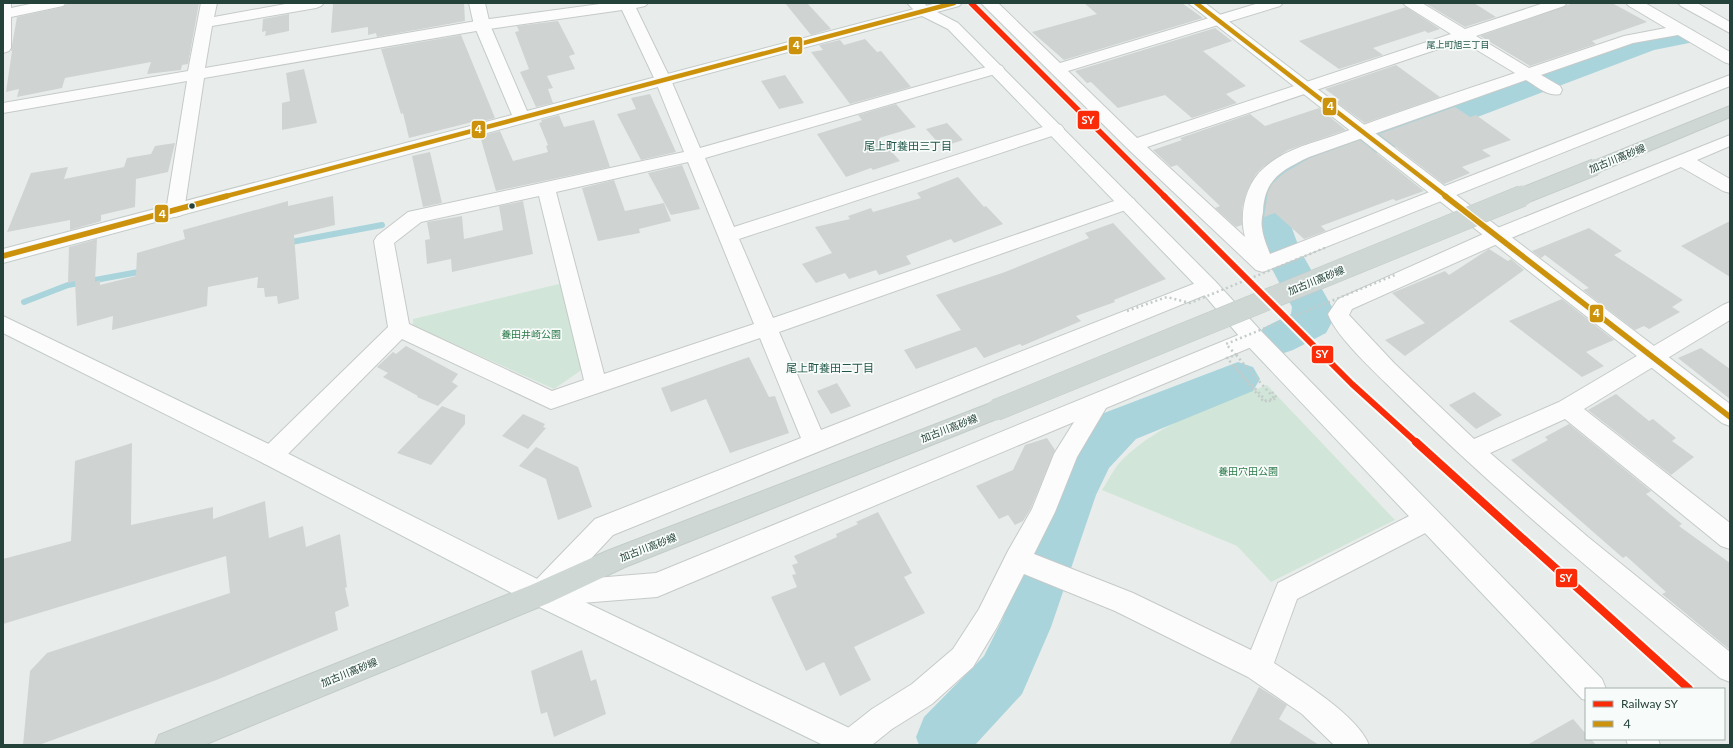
<svg xmlns="http://www.w3.org/2000/svg" width="1733" height="748" viewBox="0 0 1733 748" font-family="Lato,'Noto Sans JP',sans-serif">
	<style>
		.green { fill: #d1e6d8 }
		.lines { fill: none; stroke-linecap: round; stroke-linejoin: round }
		.stream { stroke: #a9d4db; stroke-width: 6 }
		.river { fill: #a9d4db; fill-rule: evenodd }
		.building { fill: #cfd4d2 }
		.street-casing { stroke: #c5cac8; stroke-width: 2 }
		.secondary-casing { stroke: #c3cbc8; stroke-width: 2 }
		.primary-casing { stroke: #c3ccc9; stroke-width: 2 }
		.path { stroke: #c3ccca; stroke-width: 2.5; stroke-dasharray: 2 3; stroke-linecap: butt }
		.street { fill: #fcfcfc; fill-rule: evenodd }
		.secondary { fill: #fcfcfc; fill-rule: evenodd }
		.primary { fill: #cfd7d5; fill-rule: evenodd }
		.primary-bridge-far1-casing { stroke: #c3ccc9; stroke-width: 18; stroke-linecap: butt }
		.primary-bridge-casing { stroke: #c3ccc9; stroke-width: 22; stroke-linecap: butt }
		.path-bridge { stroke: #c3ccca; stroke-width: 2.5; stroke-dasharray: 2 3; stroke-linecap: butt }
		.primary-bridge-far1 { stroke: #cfd7d5; stroke-width: 16 }
		.primary-bridge { stroke: #cfd7d5; stroke-width: 21 }
		.bus-1-far1-casing { stroke: #f7fbf9; stroke-width: 7 }
		.bus-1-casing { stroke: #f7fbf9; stroke-width: 8 }
		.bus-1-far1 { stroke: #cd920c; stroke-width: 4.5 }
		.bus-1 { stroke: #cd920c; stroke-width: 5.5 }
		.rail-1-far2-casing { stroke: #f7fbf9; stroke-width: 8 }
		.rail-1-far1-casing { stroke: #f7fbf9; stroke-width: 10 }
		.rail-1-casing { stroke: #f7fbf9; stroke-width: 12 }
		.rail-1-far2 { stroke: #fa2b08; stroke-width: 5.5 }
		.rail-1-far1 { stroke: #fa2b08; stroke-width: 6 }
		.rail-1 { stroke: #fa2b08; stroke-width: 8 }
		.bus-dot { fill: #24423a; stroke: #f7fbf9; stroke-width: 1.5 }
		.labels { text-anchor: middle; dominant-baseline: central; stroke-width: 3.5; stroke-linejoin: round; paint-order: stroke }
		.far-neighbourhood-label { font-size: 9px; fill: #1f5548; stroke: #f7fbf9 }
		.street-label { font-size: 10px; fill: #24423a; stroke: #f7fbf9 }
		.park-label { font-size: 10px; fill: #2d7a4b; stroke: #f7fbf9 }
		.neighbourhood-label { font-size: 11px; fill: #1f5548; stroke: #f7fbf9 }
		.line-badge { stroke: #f7fbf9; stroke-width: 1.5 }
		.badge-label { font-size: 11px; text-anchor: middle; font-weight: bold; fill: #fff }
	</style>
	<rect width="100%" height="100%" fill="#e8edeb"/>
	<g class="green">
		<path d="M563,283L583,369L554,389L413,326V319Z"/>
		<path d="M1267,385L1395,520L1271,582L1237,546L1102,490C1108,481 1114,468 1122,460C1161,421 1217,405 1267,385Z"/>
	</g>
	<g class="lines">
		<g class="stream">
			<path d="M286,243L382,225"/>
			<path d="M24,302L68,285L144,271"/>
		</g>
		<g class="river">
			<path d="M1683,27L1694,30L1698,36L1694,42L1654,50L1438,132L1325,171L1298,186L1290,201V223L1300,250L1332,307V322L1326,333L1293,350L1278,355L1263,350L1257,339L1263,328L1291,314L1292,307L1262,250L1252,223L1254,201L1271,171L1301,155L1414,118L1636,35Z"/>
			<path d="M1238,362L1253,367L1260,379L1253,391L1136,439L1109,468L1096,495L1051,627L1022,694L975,745H919L916,737L924,717L984,656L1002,620L1048,495L1076,441L1104,413Z"/>
		</g>
	</g>
	<g class="building">
		<path d="M74,3H199L188,64L182,65L181,70L147,74L151,62L65,78L62,88L17,97L19,89L6,92L12,51H11L17,17L63,7L67,4Z"/>
		<path d="M341,3H464L465,21L377,37L376,33L368,35V27L331,33L333,4Z"/>
		<path d="M785,3H807L831,29L811,35Z"/>
		<path d="M1084,3H1182L1203,18L1064,60L1032,32L1097,14Z"/>
		<path d="M1425,3H1474L1496,17L1465,27Z"/>
		<path d="M1573,3H1612L1647,22L1592,41L1596,44L1530,66L1480,36Z"/>
		<path d="M1406,7L1440,29L1428,33L1425,31L1373,48L1383,55L1339,69L1299,41Z"/>
		<path d="M289,14V31L265,36L266,31L262,32L263,19Z"/>
		<path d="M558,21L575,54L569,56L575,69L547,76L553,88L548,89L553,103L536,107L520,72L529,69L515,32L519,31L517,26Z"/>
		<path d="M1215,28L1232,41L1203,51L1246,86L1226,94L1237,103L1192,118L1165,95L1118,108L1091,82L1087,83L1075,71Z"/>
		<path d="M461,35L495,118L476,123V121L409,138L403,113L401,114L381,49Z"/>
		<path d="M865,39L877,52L881,51L911,87L850,104L811,52L823,50L819,45L840,40L844,45Z"/>
		<path d="M1396,65L1440,97L1365,123L1336,102L1340,100L1325,89Z"/>
		<path d="M304,69L317,123L282,130V103L290,101L286,73Z"/>
		<path d="M785,75L804,103L779,109L761,81Z"/>
		<path d="M650,94L676,152L641,160L617,114L636,109L631,98Z"/>
		<path d="M896,104L916,127L879,138L900,161L873,170L871,168L846,177L817,134L862,120L858,115Z"/>
		<path d="M1455,107L1470,117L1476,115L1511,140L1482,150L1491,156L1462,167L1470,173L1444,184L1379,134Z"/>
		<path d="M1319,108L1346,130L1288,150L1263,167L1256,174L1247,190L1242,209V225L1236,227L1215,208L1220,206L1177,165L1171,167L1153,150L1182,140L1180,138L1250,114L1265,126Z"/>
		<path d="M559,115L564,127L594,120L610,167L496,191L480,136L500,131L513,161L548,152L546,146L548,145L539,123L542,122L541,120Z"/>
		<path d="M947,123L963,140L942,147L926,129Z"/>
		<path d="M1360,140L1424,191L1396,201L1393,199L1321,226L1326,231L1304,239L1275,213L1264,217L1268,192L1272,184L1284,173L1310,158Z"/>
		<path d="M175,143L168,172L136,179L135,207L101,215V221L98,222L70,230V220L7,232L31,173L68,167L64,179L124,167L127,158L151,154L155,146Z"/>
		<path d="M430,152L442,203L423,207L412,156Z"/>
		<path d="M682,165L700,209L671,215L648,173Z"/>
		<path d="M958,177L984,207L986,206L1003,224L954,243L951,239L906,256L911,264L879,275L876,270L849,279L845,273L816,283L802,264L832,253L815,227L850,219L848,216L871,208L873,212L921,198L917,193Z"/>
		<path d="M614,180L625,211L664,203L671,221L639,229L640,233L598,241L582,188Z"/>
		<path d="M333,196L335,225L294,235L299,299L278,304L277,296L265,297L264,288H257L258,277L208,287L207,306L112,330L113,316L77,326L75,281L68,283L69,247L97,239L95,282L100,280V285L136,276L137,253L185,239L183,230L288,201V206Z"/>
		<path d="M523,201L533,254L452,272L451,259L427,264L425,240L430,239L427,222L462,216L464,239L503,230L499,206Z"/>
		<path d="M1730,221V277L1681,246Z"/>
		<path d="M1113,223L1166,279L1114,300L1115,302L1076,316L1081,321L1022,346L1020,344L984,358L976,347L916,369L904,350L961,330L936,295L1005,272L1089,238L1085,233Z"/>
		<path d="M1589,228L1622,251L1614,255L1683,300L1672,307L1680,312L1649,329L1644,326L1635,330L1583,290L1589,288L1545,255L1541,258L1532,251Z"/>
		<path d="M1489,249L1508,261L1511,259L1524,270L1405,356L1385,340L1425,323L1392,293L1445,271L1449,275Z"/>
		<path d="M1562,299L1614,340L1586,352L1604,366L1582,377L1509,321Z"/>
		<path d="M406,346L458,374L452,382L458,386L438,406L417,397L418,396L383,377L388,373L377,367L393,352L396,354Z"/>
		<path d="M1701,348L1730,369V399L1678,358Z"/>
		<path d="M749,357L769,397L775,396L789,433L730,453L706,399L671,412L661,388Z"/>
		<path d="M837,383L851,406L831,414L817,391Z"/>
		<path d="M1474,392L1502,415L1476,429L1449,405Z"/>
		<path d="M1616,394L1649,421L1653,419L1676,438L1672,441L1694,457L1671,475L1588,410Z"/>
		<path d="M442,406L465,415V424L431,465L397,453Z"/>
		<path d="M523,414L545,424L543,427L546,428L528,449L502,436Z"/>
		<path d="M1569,424L1651,491L1646,494L1682,524L1679,526L1730,563V650L1662,594L1666,592L1626,556L1623,558L1511,460L1548,440L1545,437Z"/>
		<path d="M1047,438L1055,450L1031,508L1023,521L1015,525L1008,515L999,519L976,486L1013,470L1025,445Z"/>
		<path d="M132,443L131,525L213,507V519L265,501L269,538L303,526L306,547L340,534L347,587L345,588L349,606L335,612L338,630L219,679L39,745H23L30,671L47,653L230,593L226,556L3,624V559L71,541L75,461Z"/>
		<path d="M536,447L578,467L592,507L558,520L546,479L519,466Z"/>
		<path d="M878,512L912,573L904,577L925,613L854,647L871,680L840,696L824,662L806,671L771,597L797,587L792,575L796,574L792,565L798,563L794,556L837,537L836,534L858,524L856,522Z"/>
		<path d="M582,650L591,681L596,679L606,714L554,737L547,712L541,714L531,671Z"/>
		<path d="M1259,687L1287,705L1279,719L1319,745H1229Z"/>
		<path d="M1573,719L1586,734V739H1591L1596,745H1527Z"/>
	</g>
	<g class="lines">
		<g class="street-casing">
			<g id="street">
				<path d="M3,3H11V8L35,3H66L63,6L11,17V48L9,51L3,53Z"/>
				<path d="M201,3H217L214,17L291,3H324L321,6L316,8L212,26L205,68L482,20L607,3H648L645,6L636,8L671,80L700,148L990,66L996,64L1002,66L1004,69L1002,72L705,158L734,227L1049,125L1055,124L1061,125L1064,129L1061,133L739,239L773,318L1120,199L1127,197L1134,199L1136,203L1134,207L779,332L821,430L1201,281L1208,279L1215,281L1218,286L1215,291L613,535L571,580L656,573L1253,329L1261,331L1264,337L1261,343L1106,408L1077,457L1055,512L1034,554L1133,593L1251,650L1278,583L1419,511L1428,508L1437,511L1440,519L1437,527L1297,599L1274,663C1301,681 1357,715 1369,745H1334L1302,714L1248,677L1115,611L1024,574L997,627L973,667L932,704L892,729L872,745H835L839,735L872,709L912,684L953,649L979,609L1008,551L1032,509L1054,454L1074,422L657,597L543,606L532,602L528,593L532,584L595,519L801,438L760,338L551,409L402,339L279,463L271,466L263,463L259,456L263,449L388,327L374,241L377,236L408,212L684,152L655,80L622,10L482,30L204,78L184,211L182,215L175,217L168,215L166,211L187,81L3,113V103L188,71ZM688,162L754,324L604,374L556,192ZM539,196L584,380L552,391L409,324L394,243L421,222Z"/>
				<path d="M907,3H924L931,11L928,14H918Z"/>
				<path d="M981,3H998L1060,63L1259,3H1283L1280,6L1068,71L1137,138L1451,34L1406,6L1403,3H1422L1465,29L1544,3H1567L1564,6L1476,36L1529,68L1624,36L1666,28L1629,6L1626,3H1645L1730,52V64L1724,62L1678,35L1633,43L1541,75L1560,86L1562,90L1560,94C1547,97 1537,86 1526,80L1309,157C1282,170 1264,179 1263,212C1262,217 1261,223 1262,228C1263,237 1267,246 1270,254L1730,75V86L1263,272L1256,270L1128,149ZM1462,41L1515,73C1455,93 1395,113 1336,135C1312,143 1283,150 1264,168C1245,184 1239,214 1245,237L1147,147Z"/>
				<path d="M1678,3H1697L1730,22V33L1681,6Z"/>
				<path d="M1730,135V146L1697,160L1730,179V193L1723,191L1681,167L1504,241L1352,309L1349,315L1394,363L1474,439L1559,402L1723,305L1730,302V320L1584,409L1730,523V549L1721,546L1565,419L1490,453L1588,537L1730,652V682L1720,678C1610,586 1499,495 1396,393C1377,374 1336,337 1328,314L1338,299L1490,231Z"/>
			</g>
		</g>
		<g class="secondary-casing">
			<g id="secondary">
				<path d="M469,3H485L490,25L527,111L937,3H962L959,6L937,12L958,23L1215,281L1261,331L1602,679L1606,689H1586V700L1582,699L1245,343L1201,291L948,29L922,16L3,263V249L512,115L474,25Z"/>
				<path d="M1188,3H1205L1730,404V426L1722,423Z"/>
				<path d="M3,316L279,449L549,585L864,735L868,745H823L531,603L263,463L3,333Z"/>
				<path d="M1626,739H1658L1660,745H1628Z"/>
			</g>
		</g>
		<g class="primary-casing">
			<g id="primary">
				<path d="M1730,106V117L1601,171L1595,173L1589,171L1586,167L1589,163Z"/>
				<path d="M996,401L1004,404L1007,410L1004,416L625,567L549,603L204,745H155L159,735L531,585L607,551Z"/>
			</g>
		</g>
		<path class="path" d="M1235,366L1267,402L1277,398L1272,392"/>
		<use href="#street" class="street"/>
		<use href="#secondary" class="secondary"/>
		<use href="#primary" class="primary"/>
		<g class="primary-bridge-far1-casing">
			<path id="primary-bridge-far1" d="M1520,197L1595,167"/>
		</g>
		<g class="primary-bridge-casing">
			<path id="primary-bridge" d="M996,410L1522,196"/>
		</g>
		<g class="path-bridge">
			<path d="M1127,311L1167,297L1190,303L1327,247"/>
			<path d="M1236,355L1274,398L1264,402L1227,358Z"/>
			<path d="M1236,355L1226,344L1395,275"/>
			<path d="M1236,355L1238,354"/>
		</g>
		<use href="#primary-bridge-far1" class="primary-bridge-far1"/>
		<use href="#primary-bridge" class="primary-bridge"/>
		<g class="bus-1-far1-casing">
			<g id="bus-1-far1">
				<path d="M1196,3L1447,197"/>
				<path d="M223,197L954,3"/>
			</g>
		</g>
		<g class="bus-1-casing">
			<g id="bus-1">
				<path d="M1445,196L1730,417"/>
				<path d="M3,256L227,196"/>
			</g>
		</g>
		<use href="#bus-1-far1" class="bus-1-far1"/>
		<use href="#bus-1" class="bus-1"/>
		<g class="rail-1-far2-casing">
			<path id="rail-1-far2" d="M971,3L1165,197"/>
		</g>
		<g class="rail-1-far1-casing">
			<path id="rail-1-far1" d="M1164,196L1352,384L1417,443"/>
		</g>
		<g class="rail-1-casing">
			<path id="rail-1" d="M1416,442L1689,689"/>
		</g>
		<use href="#rail-1-far2" class="rail-1-far2"/>
		<use href="#rail-1-far1" class="rail-1-far1"/>
		<use href="#rail-1" class="rail-1"/>
	</g>
	<circle class="bus-dot" cx="192" cy="206" r="3.5"/>
	<g class="labels">
		<g class="far-neighbourhood-label">
			<text x="1458" y="44">尾上町旭三丁目</text>
		</g>
		<g class="street-label">
			<text transform="translate(1617 158) rotate(-22)">加古川高砂線</text>
			<text transform="translate(1316 280) rotate(-22)">加古川高砂線</text>
			<text transform="translate(949 428) rotate(-21)">加古川高砂線</text>
			<text transform="translate(648 547) rotate(-21)">加古川高砂線</text>
			<text transform="translate(349 672) rotate(-22)">加古川高砂線</text>
		</g>
		<g class="park-label">
			<text x="531" y="334">養田井崎公園</text>
			<text x="1248" y="471">養田穴田公園</text>
		</g>
		<g class="neighbourhood-label">
			<text x="908" y="145">尾上町養田三丁目</text>
			<text x="830" y="367">尾上町養田二丁目</text>
		</g>
	</g>
	<g class="line-badge">
		<rect x="788" y="36" width="15" height="19" rx="4" fill="#cd920c"/>
		<rect x="1322" y="97" width="15" height="19" rx="4" fill="#cd920c"/>
		<rect x="1077" y="110" width="23" height="20" rx="4" fill="#fa2b08"/>
		<rect x="471" y="120" width="15" height="19" rx="4" fill="#cd920c"/>
		<rect x="154" y="204" width="15" height="19" rx="4" fill="#cd920c"/>
		<rect x="1589" y="304" width="15" height="19" rx="4" fill="#cd920c"/>
		<rect x="1311" y="345" width="23" height="19" rx="4" fill="#fa2b08"/>
		<rect x="1555" y="568" width="23" height="20" rx="4" fill="#fa2b08"/>
	</g>
	<g class="badge-label">
		<text x="796" y="49">４</text>
		<text x="1330" y="110">４</text>
		<text x="1088" y="124">SY</text>
		<text x="478" y="133">４</text>
		<text x="162" y="218">４</text>
		<text x="1596" y="317">４</text>
		<text x="1322" y="358">SY</text>
		<text x="1566" y="582">SY</text>
	</g>
	<rect width="1733" height="748" fill="none" stroke="#24423a" stroke-width="8"/>
	<rect x="1585" y="688" width="140" height="52" fill="#f7fbf9" stroke="#a3b1ad"/>
	<rect x="1593" y="701" width="20" height="6" fill="#fa2b08" stroke="#a3b1ad"/>
	<text x="1621" y="708" font-size="12" fill="#24423a">Railway SY</text>
	<rect x="1593" y="721" width="20" height="6" fill="#cd920c" stroke="#a3b1ad"/>
	<text x="1621" y="728" font-size="12" fill="#24423a">４</text>
</svg>
